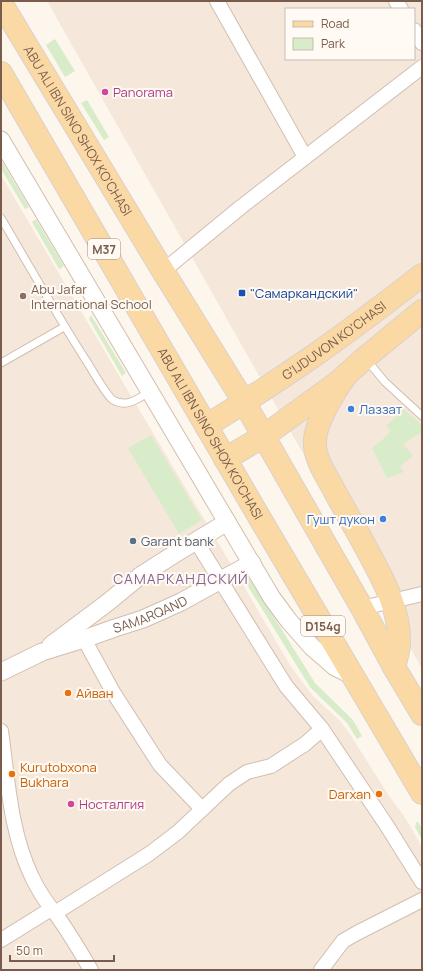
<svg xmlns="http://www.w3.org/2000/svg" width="423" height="971" viewBox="0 0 423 971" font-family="Manrope,sans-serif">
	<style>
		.residential { fill: #f5e8da; fill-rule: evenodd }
		.green { fill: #d8ecc9 }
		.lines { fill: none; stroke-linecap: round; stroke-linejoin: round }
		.service-casing { stroke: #d1beb0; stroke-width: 9 }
		.minor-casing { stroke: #d1beb0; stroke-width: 16 }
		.tertiary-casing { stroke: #d1beb0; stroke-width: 19 }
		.primary-casing { stroke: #dad1cd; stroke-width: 24 }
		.service { stroke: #fff; stroke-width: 7 }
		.minor { stroke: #fff; stroke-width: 14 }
		.tertiary { stroke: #fff; stroke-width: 17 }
		.primary { stroke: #fbd9a5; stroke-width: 22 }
		.hotel-dot { fill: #d1479c; stroke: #fffaf3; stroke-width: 1.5 }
		.transit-dot { fill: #1a4fb4; stroke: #fffaf3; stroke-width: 1.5 }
		.education-dot { fill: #8d6e63; stroke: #fffaf3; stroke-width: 1.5 }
		.shop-dot { fill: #3f7fe0; stroke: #fffaf3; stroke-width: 1.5 }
		.service-dot { fill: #5c6f8a; stroke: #fffaf3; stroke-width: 1.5 }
		.food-dot { fill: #e8710a; stroke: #fffaf3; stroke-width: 1.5 }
		.labels { text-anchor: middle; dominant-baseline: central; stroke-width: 4; stroke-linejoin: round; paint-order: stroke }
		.shield { fill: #fffaf3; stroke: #a28b7f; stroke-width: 1 }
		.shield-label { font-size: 12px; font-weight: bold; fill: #7a5c4d }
		.hotel-label { font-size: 13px; fill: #b23c85; stroke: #fffaf3; text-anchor: start }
		.street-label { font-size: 13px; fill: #7a5c4d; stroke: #fffaf3 }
		.education-label { font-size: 13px; fill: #785e54; stroke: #fffaf3; text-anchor: start }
		.transit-label { font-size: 13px; fill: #164399; stroke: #fffaf3; text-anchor: start }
		.shop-label { font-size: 13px; fill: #366cbe; stroke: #fffaf3; text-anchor: start }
		.service-label { font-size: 13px; fill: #4e5e75; stroke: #fffaf3; text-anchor: start }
		.food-label { font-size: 13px; fill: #c56008; stroke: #fffaf3; text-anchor: start }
		.neighbourhood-label { font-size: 14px; letter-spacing: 1px; fill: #846695; stroke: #fffaf3 }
	</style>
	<rect width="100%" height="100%" fill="#fdf6ec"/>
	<g class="residential">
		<path d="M47,1H422V669L318,480ZM286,9H414V59H286Z"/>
		<path d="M1,175L134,401L216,539L290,665L312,695L340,721L350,734L387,793L404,816L422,847V970H1Z"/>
	</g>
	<g class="green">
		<path d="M55,39L75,71L65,77L46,45Z"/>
		<path d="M87,100L109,137L104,140L81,103Z"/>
		<path d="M1,160L29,207L25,209L1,169Z"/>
		<path d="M36,219L64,266L59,269L32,222Z"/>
		<path d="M91,315L126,373L122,376L89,319Z"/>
		<path d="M401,407L422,425V432L403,444L413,456L400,466L404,472L387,478L372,448L383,439L391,431L386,426L396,417L394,413Z"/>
		<path d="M151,435L202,520L179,534L128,448Z"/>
		<path d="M249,577L315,683L353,720L362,736L357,739L347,723L314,691L310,687L246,583Z"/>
		<path d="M417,821L422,828V840L415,827Z"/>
	</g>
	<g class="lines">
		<g class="service-casing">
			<g id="service">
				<path d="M1,218C30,267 58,317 89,365C93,372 108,397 113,400C126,408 138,399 149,392"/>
				<path d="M366,359L385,382L422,416"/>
				<path d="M1,363L64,327"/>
			</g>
		</g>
		<g class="minor-casing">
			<g id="minor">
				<path d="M217,1L305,157"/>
				<path d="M396,1L401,9"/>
				<path d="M414,30L422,43"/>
				<path d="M163,271L241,207L422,67"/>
				<path d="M362,608L422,594"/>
				<path d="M84,639L113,692L160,765L202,809"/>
				<path d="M322,729L387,826L422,882"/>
				<path d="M1,731C8,780 10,832 32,877C38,890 46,902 55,913C68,931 80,951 91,970"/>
				<path d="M55,913L149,854L178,832L229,784L247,772L271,766L305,744L322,729L286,686L196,541"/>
				<path d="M1,940L51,909"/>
				<path d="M321,970L343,941L357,933L422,900"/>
			</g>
		</g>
		<g class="tertiary-casing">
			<g id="tertiary">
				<path d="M1,140L272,598L289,621L312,647L335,667L353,676"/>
				<path d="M51,645L107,603L140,576L173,555L227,522"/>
				<path id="s1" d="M1,672L42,652L84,639L115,628L143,619L181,602L199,592L252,563"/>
			</g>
		</g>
		<g class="primary-casing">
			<g id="primary">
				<path id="s2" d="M1,3L163,271L244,402L362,608L394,667L422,714"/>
				<path id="s3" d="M1,73L258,515L422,793"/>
				<path d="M347,374C335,390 317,420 315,439C313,457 326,475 334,490C344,509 355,527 365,546C381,576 400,607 399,643C399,651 396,659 394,667"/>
				<path id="s4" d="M206,426C242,404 277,381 312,357C349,331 386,303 422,275"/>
				<path d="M225,459L264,436L337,383L365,358L422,311"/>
			</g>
		</g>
		<use href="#service" class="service"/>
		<use href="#minor" class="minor"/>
		<use href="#tertiary" class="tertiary"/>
		<use href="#primary" class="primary"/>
	</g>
	<g class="hotel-dot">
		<circle cx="105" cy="92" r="4"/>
		<circle cx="71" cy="804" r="4"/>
	</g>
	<rect class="transit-dot" x="238" y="289" width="8" height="8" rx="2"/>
	<circle class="education-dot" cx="23" cy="296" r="4"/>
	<g class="shop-dot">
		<circle cx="351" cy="409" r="4"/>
		<circle cx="383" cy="519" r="4"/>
	</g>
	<circle class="service-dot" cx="133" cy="541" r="4"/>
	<g class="food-dot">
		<circle cx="68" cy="693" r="4"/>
		<circle cx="12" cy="774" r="4"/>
		<circle cx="379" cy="794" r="4"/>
	</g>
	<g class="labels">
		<g class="shield">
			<rect x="88" y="239" width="32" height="20" rx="3"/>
			<rect x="301" y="616" width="44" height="20" rx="3"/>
		</g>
		<g class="shield-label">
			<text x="104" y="249">M37</text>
			<text x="323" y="626">D154g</text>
		</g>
		<g class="hotel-label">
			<text x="113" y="92">Panorama</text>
			<text x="79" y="804">Носталгия</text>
		</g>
		<g class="street-label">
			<text stroke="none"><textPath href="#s2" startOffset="149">ABU ALI IBN SINO SHOX KO'CHASI</textPath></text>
			<text stroke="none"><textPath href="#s4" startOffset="154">G'IJDUVON KO'CHASI</textPath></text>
			<text stroke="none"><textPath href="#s3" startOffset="417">ABU ALI IBN SINO SHOX KO'CHASI</textPath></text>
			<text stroke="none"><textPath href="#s1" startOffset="160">SAMARQAND</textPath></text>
		</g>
		<g class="education-label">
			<text x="31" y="289">Abu Jafar<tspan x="31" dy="15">International School</tspan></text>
		</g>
		<g class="transit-label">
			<text x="250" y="293">"Самаркандский"</text>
		</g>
		<g class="shop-label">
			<text x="359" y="409">Лаззат</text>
			<text x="375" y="519" text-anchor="end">Гушт дукон</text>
		</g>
		<g class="service-label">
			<text x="141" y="541">Garant bank</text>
		</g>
		<g class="food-label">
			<text x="76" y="693">Айван</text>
			<text x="20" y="767">Kurutobxona<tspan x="20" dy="15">Bukhara</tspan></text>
			<text x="371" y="794" text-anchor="end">Darxan</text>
		</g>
		<g class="neighbourhood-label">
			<text x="181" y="578">САМАРКАНДСКИЙ</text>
		</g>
	</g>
	<rect width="423" height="971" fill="none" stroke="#7a5c4d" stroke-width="4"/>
	<rect x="285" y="8" width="130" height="52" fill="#fffaf3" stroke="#cabbb1"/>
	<rect x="293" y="21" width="20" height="6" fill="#fbd9a5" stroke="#cabbb1"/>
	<text x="321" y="28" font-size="12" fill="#7a5c4d">Road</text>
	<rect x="293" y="38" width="20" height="12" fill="#d8ecc9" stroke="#cabbb1"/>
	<text x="321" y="48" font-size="12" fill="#7a5c4d">Park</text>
	<path d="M10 955v6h104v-6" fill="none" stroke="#7a5c4d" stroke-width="2"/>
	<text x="16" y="955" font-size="12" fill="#7a5c4d" stroke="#fffaf3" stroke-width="3" paint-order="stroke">50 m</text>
</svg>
